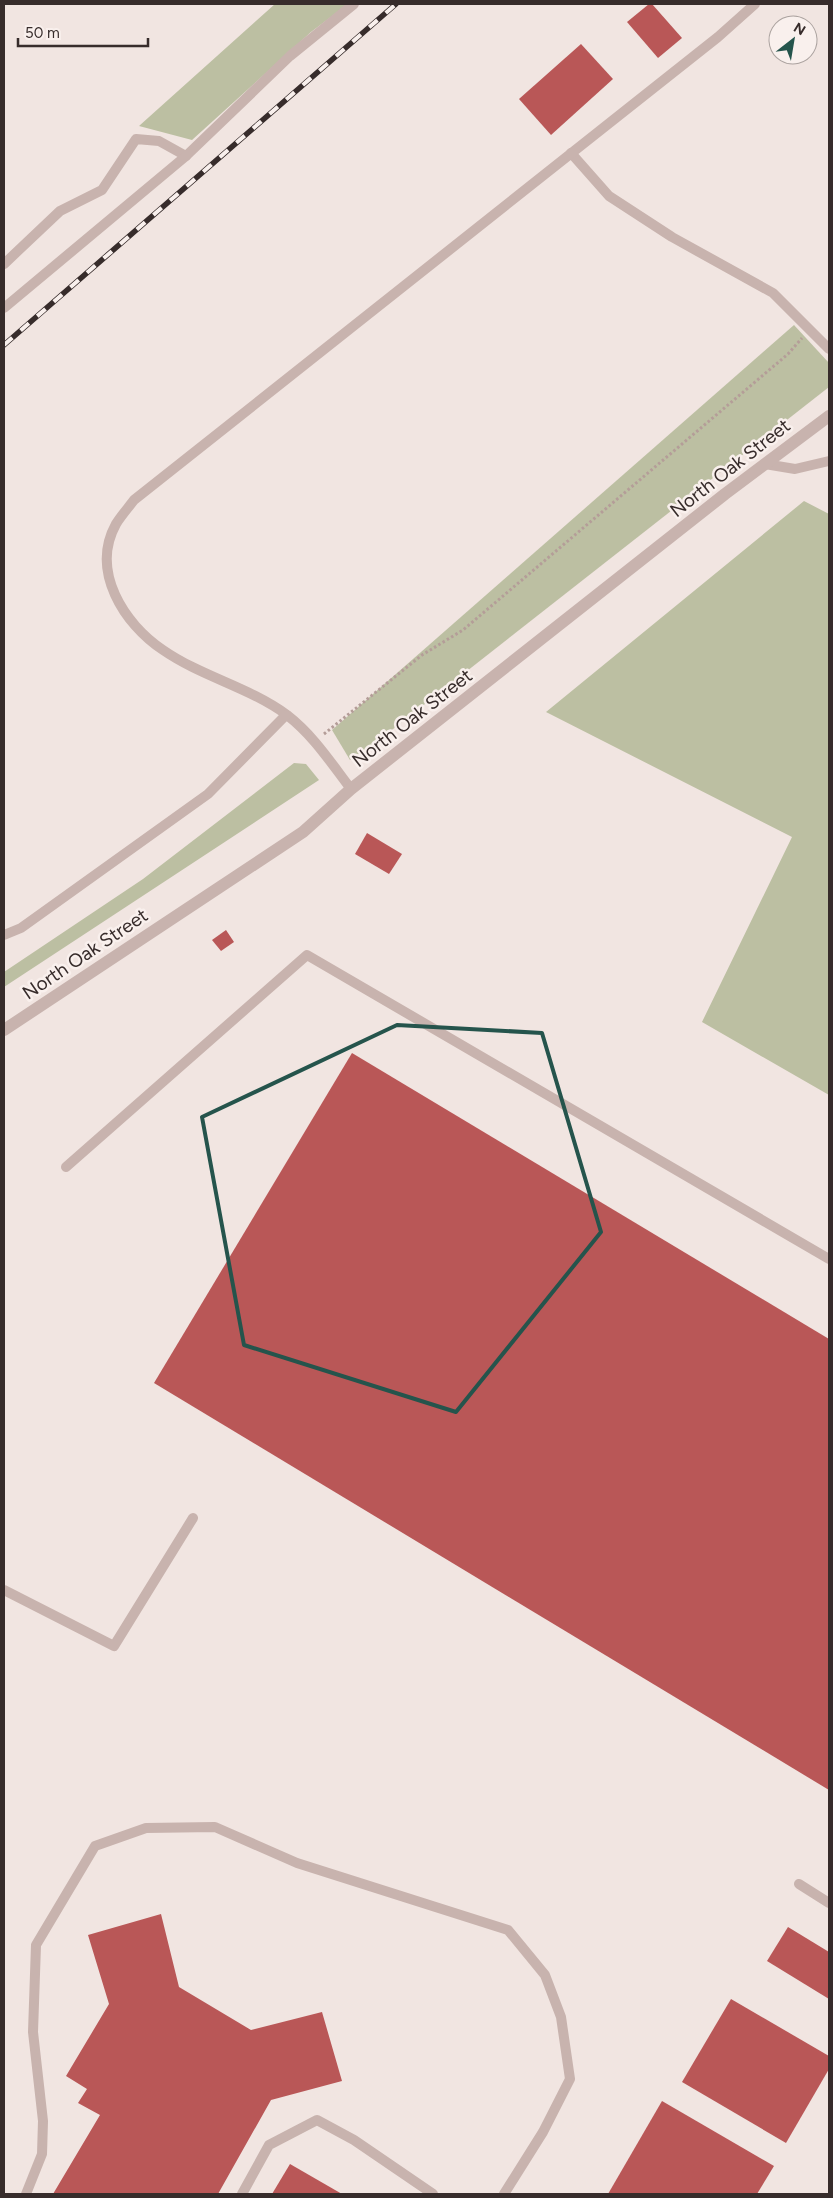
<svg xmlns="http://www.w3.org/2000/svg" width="833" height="2198" viewBox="0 0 833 2198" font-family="Figtree,sans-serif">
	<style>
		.green { fill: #bcbfa2 }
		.building { fill: #b95757 }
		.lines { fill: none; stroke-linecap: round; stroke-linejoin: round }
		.path { stroke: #b49d98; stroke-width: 3; stroke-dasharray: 2.5 2.5; stroke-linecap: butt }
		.service { stroke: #c8b3ae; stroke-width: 10 }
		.minor { stroke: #c8b3ae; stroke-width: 12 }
		.rail-casing { stroke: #372c2b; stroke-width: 5.5 }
		.rail { stroke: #f9f0ed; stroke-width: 4; stroke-dasharray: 11; stroke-linecap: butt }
		.marked { fill: none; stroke: #25544c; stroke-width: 4; stroke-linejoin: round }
		.labels { text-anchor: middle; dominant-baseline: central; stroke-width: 5; stroke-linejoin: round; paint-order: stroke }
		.street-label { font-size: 19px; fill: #372c2b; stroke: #f9f0ed }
	</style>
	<rect width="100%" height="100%" fill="#f1e5e1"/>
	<g class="green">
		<path d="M275,4H348L311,32L192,140L139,126Z"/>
		<path d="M794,325L829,363V387L374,744L350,760L332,730Z"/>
		<path d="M804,501L829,514V1095L702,1022L792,837L546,712Z"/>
		<path d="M294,763L306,764L319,780L4,987V972L143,879Z"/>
	</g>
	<g class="building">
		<path d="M649,4H652L682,38L658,58L627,22Z"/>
		<path d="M581,44L613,79L551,135L519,99Z"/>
		<path d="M367,833L402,854L389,874L355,854Z"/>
		<path d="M226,930L234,942L221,951L212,940Z"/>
		<path d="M352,1053L829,1339V1790L154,1383Z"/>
		<path d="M161,1914L179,1987L251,2030L322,2012L342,2081L271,2100L218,2194H53L100,2115L78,2103L87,2089L66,2076L109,2004L88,1935Z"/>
		<path d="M788,1927L829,1952V1999L767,1961Z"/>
		<path d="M731,1999L829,2056V2069L786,2143L682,2082Z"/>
		<path d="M662,2101L774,2166L757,2194H608Z"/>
		<path d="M290,2164L342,2194H272Z"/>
	</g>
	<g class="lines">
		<path class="path" d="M324,734L422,655L463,630L788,354L802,338"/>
		<g class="service">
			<path d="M571,153L609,196L672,237L773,293L829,349"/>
			<path d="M4,264L60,211L102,190L136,139L159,141L186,156"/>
			<path d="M4,308L186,156L290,56L354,4"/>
			<path d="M765,464L795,469L829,461"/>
			<path d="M351,789C331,763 314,736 287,715C249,687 202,677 163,650C124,624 90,571 116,524C121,516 128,508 134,500L718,37L755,4"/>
			<path d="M4,935L21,928L208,794L286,715"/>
			<path d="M66,1167L307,955L829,1259"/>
			<path d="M4,1590L114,1646L193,1518"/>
			<path d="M799,1884L829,1903"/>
			<path d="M26,2194L42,2154L43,2121L33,2032L36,1945L95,1846L146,1828L215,1827L297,1863L508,1930L545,1975L561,2017L570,2079L543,2132L504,2194"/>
			<path d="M242,2194L269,2145L317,2120L354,2140L433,2194"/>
		</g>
		<path class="minor" d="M4,1030L303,832L351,789L725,494L829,416"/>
		<g class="rail-casing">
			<path id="rail" d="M4,345L396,4"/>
		</g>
		<use href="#rail" class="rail"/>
	</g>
	<path class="marked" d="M397,1025L542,1033L601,1232L456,1412L244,1345L202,1117Z"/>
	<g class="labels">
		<g class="street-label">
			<text transform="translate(730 468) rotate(-38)">North Oak Street</text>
			<text transform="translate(412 718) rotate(-38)">North Oak Street</text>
			<text transform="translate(85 954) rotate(-34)">North Oak Street</text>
		</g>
	</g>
	<rect width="833" height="2198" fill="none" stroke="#372c2b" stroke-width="10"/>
	<g transform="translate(793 40) rotate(31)"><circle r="24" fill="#f9f0ed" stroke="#aba29f"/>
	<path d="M0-4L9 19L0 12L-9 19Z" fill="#25544c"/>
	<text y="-8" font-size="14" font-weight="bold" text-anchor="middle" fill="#372c2b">N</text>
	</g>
	<path d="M18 38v8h130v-8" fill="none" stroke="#372c2b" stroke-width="2.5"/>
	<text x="25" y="38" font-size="15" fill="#372c2b" stroke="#f9f0ed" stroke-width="4" paint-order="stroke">50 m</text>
</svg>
